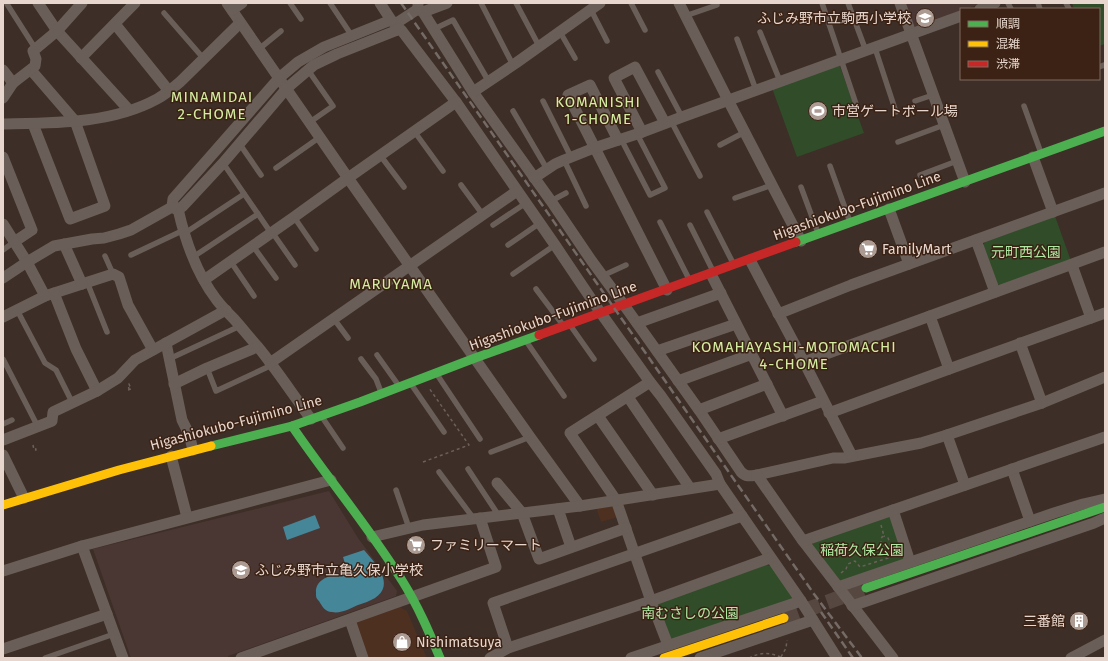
<svg xmlns="http://www.w3.org/2000/svg" width="1108" height="661" viewBox="0 0 1108 661" font-family="'Fira Sans','Noto Sans JP',sans-serif">
	<style>
		.built { fill: #4d3020 }
		.education { fill: #4a3734 }
		.green { fill: #314c28 }
		.water { fill: #468699 }
		.lines { fill: none; stroke-linecap: round; stroke-linejoin: round }
		.secondary-tunnel { stroke: #564740; stroke-width: 15; stroke-dasharray: 15 8; stroke-linecap: butt }
		.path { stroke: #6c605b; stroke-width: 1.5; stroke-dasharray: 3 3; stroke-linecap: butt }
		.lane { stroke: #6a5e58; stroke-width: 5.5 }
		.street { stroke: #6a5e58; stroke-width: 11 }
		.fast { stroke: #4caf50; stroke-width: 9 }
		.slow { stroke: #ffc107; stroke-width: 9 }
		.jam { stroke: #c62828; stroke-width: 9 }
		.rail { stroke: #746a66; stroke-width: 2.5; stroke-dasharray: 8 4; stroke-linecap: butt }
		.labels { text-anchor: middle; dominant-baseline: central; stroke-width: 3; stroke-linejoin: round; paint-order: stroke }
		.poi-label { font-size: 14px; fill: #e7d6cd; stroke: #3b2214; text-anchor: start }
		.street-label { font-size: 14px; fill: #e7d6cd; stroke: #3b2214 }
		.park-label { font-size: 14px; fill: #b0e8a4; stroke: #3b2214 }
		.neighbourhood-label { font-size: 15px; letter-spacing: 1px; fill: #d4eca1; stroke: #3b2214 }
	</style>
	<rect width="100%" height="100%" fill="#3d2e27"/>
	<g class="built">
		<path d="M612,505L618,517L601,522L596,508Z"/>
		<path d="M400,607L407,611L427,658H367L356,625L357,621Z"/>
	</g>
	<g class="education">
		<path d="M903,3H983L966,9H961V11L916,28L911,26Z"/>
		<path d="M329,491L358,538L397,591L396,596L228,656L229,658H131L93,549Z"/>
	</g>
	<g class="green">
		<path d="M1072,3H1105V44L1099,46V9H1074Z"/>
		<path d="M839,64L864,133L797,157L772,88Z"/>
		<path d="M1055,216L1071,261L1002,286L997,284L983,246L985,242Z"/>
		<path d="M887,516L891,517L905,557L903,561L842,583L812,546L813,541Z"/>
		<path d="M766,565L771,566L793,596L791,600L673,641L670,639L658,606L659,602Z"/>
	</g>
	<g class="water">
		<path d="M315,515L320,528L287,540L283,527Z"/>
		<path d="M364,550C375,563 396,584 375,598C370,601 364,603 358,605C351,608 341,614 332,612C325,612 322,606 319,601C316,598 316,597 316,593C315,577 335,575 347,570L343,557Z"/>
	</g>
	<g class="lines">
		<path class="secondary-tunnel" d="M784,618L866,588"/>
		<g class="path">
			<path d="M128,390L131,389L129,384L128,385L129,389"/>
			<path d="M33,445L34,450H36L35,446"/>
			<path d="M423,462L469,445L429,388"/>
			<path d="M881,525L884,536L882,537L881,539V545L885,546L890,545V543L888,538L884,536"/>
			<path d="M841,573L846,569L848,564L855,561L860,567L888,558L891,555L888,546"/>
			<path d="M781,657L786,648L787,640"/>
			<path d="M749,658C760,652 771,652 782,658"/>
		</g>
		<g class="lane">
			<path d="M290,3L301,19"/>
			<path d="M330,3L352,36"/>
			<path d="M481,3L513,65"/>
			<path d="M516,3L539,46"/>
			<path d="M631,3L645,30"/>
			<path d="M822,3L857,107"/>
			<path d="M848,3L866,51"/>
			<path d="M1008,3L1011,9"/>
			<path d="M1038,3L1040,9"/>
			<path d="M1066,3L1069,9"/>
			<path d="M7,4L35,48"/>
			<path d="M591,10L607,41"/>
			<path d="M164,13L204,59"/>
			<path d="M685,16L717,5L716,3"/>
			<path d="M434,29L453,20L489,82"/>
			<path d="M560,32L575,58"/>
			<path d="M760,32L780,81"/>
			<path d="M737,39L756,90"/>
			<path d="M875,48L896,112"/>
			<path d="M259,49L281,31"/>
			<path d="M1099,67L1104,65L1105,66"/>
			<path d="M308,70L333,106L310,122"/>
			<path d="M658,72L682,117"/>
			<path d="M543,101L571,157"/>
			<path d="M915,101L933,95"/>
			<path d="M1024,106L1041,153"/>
			<path d="M513,111L547,169"/>
			<path d="M671,121L700,176"/>
			<path d="M414,131L443,171"/>
			<path d="M621,139L650,195L665,188L637,134"/>
			<path d="M898,142L944,125"/>
			<path d="M239,143L261,175"/>
			<path d="M720,145L745,132"/>
			<path d="M380,155L404,187"/>
			<path d="M564,160L586,206"/>
			<path d="M223,163L271,233"/>
			<path d="M830,166L850,222"/>
			<path d="M276,168L320,137"/>
			<path d="M920,175L957,161"/>
			<path d="M461,185L483,215"/>
			<path d="M801,187L818,233"/>
			<path d="M735,198L772,185"/>
			<path d="M551,201L566,193"/>
			<path d="M707,212L733,263"/>
			<path d="M294,217L316,249"/>
			<path d="M660,222L689,279"/>
			<path d="M493,225L526,203"/>
			<path d="M690,225L713,271"/>
			<path d="M272,232L295,265"/>
			<path d="M185,233L244,194"/>
			<path d="M508,245L540,223"/>
			<path d="M253,246L276,278"/>
			<path d="M3,250L14,242"/>
			<path d="M131,255L184,230"/>
			<path d="M105,256L113,274"/>
			<path d="M193,257L258,214"/>
			<path d="M231,262L254,296"/>
			<path d="M513,274L555,245"/>
			<path d="M602,276L626,265"/>
			<path d="M87,282L107,332"/>
			<path d="M536,289L563,325"/>
			<path d="M17,310L45,363L56,370L72,402"/>
			<path d="M334,319L348,338"/>
			<path d="M570,325L594,359"/>
			<path d="M526,341L564,396"/>
			<path d="M377,355L399,386"/>
			<path d="M3,359L38,427"/>
			<path d="M169,359L240,326"/>
			<path d="M361,359L376,379L381,392"/>
			<path d="M207,368L216,391L272,365"/>
			<path d="M436,373L480,439"/>
			<path d="M411,384L444,432"/>
			<path d="M322,417L343,448"/>
			<path d="M3,424L12,420"/>
			<path d="M491,452L530,437"/>
			<path d="M468,469L499,516"/>
			<path d="M439,472L474,519"/>
			<path d="M396,490L409,528"/>
			<path d="M45,658L114,634"/>
		</g>
		<g class="street">
			<path d="M38,3L57,31L129,110"/>
			<path d="M227,3L348,178L530,437L580,506"/>
			<path d="M380,3L391,20L402,31L456,102L555,245L598,309L650,382L661,396L716,474L720,484L801,601L837,658"/>
			<path d="M418,3V9L423,12L473,92L551,201L591,260L624,305L699,410L741,472C746,477 750,476 757,475L833,458H844L895,448L921,443L947,435L1042,403L1105,377"/>
			<path d="M679,3L728,100L801,241"/>
			<path d="M900,3L965,182"/>
			<path d="M980,9L995,3"/>
			<path d="M232,10L242,3"/>
			<path d="M423,12L447,3"/>
			<path d="M115,24L169,91"/>
			<path d="M395,24L418,9"/>
			<path d="M81,58L135,3"/>
			<path d="M3,70L13,83"/>
			<path d="M31,70L75,121L105,206L70,219L33,124"/>
			<path d="M473,92L516,63L600,3"/>
			<path d="M3,98L13,83L35,66L36,59L33,51L57,31L82,3"/>
			<path d="M3,124C54,123 111,124 157,99C166,94 173,88 180,82L240,23"/>
			<path d="M642,132L614,78L635,67L665,123"/>
			<path d="M618,140L590,85L568,95L667,290"/>
			<path d="M3,157L32,230L14,242"/>
			<path d="M1033,157L1053,212"/>
			<path d="M534,178L555,164L564,160L594,148L637,134L682,117L961,16"/>
			<path d="M172,207C176,210 179,209 183,206L223,163L287,88L314,65L337,54L395,31L399,29"/>
			<path d="M172,207L173,199L217,149L279,78L298,62L324,47L391,20"/>
			<path d="M178,209C185,240 197,274 216,299C221,306 228,313 234,319C242,328 250,338 258,347C277,370 293,395 311,419"/>
			<path d="M889,209L909,264"/>
			<path d="M3,224L27,262L45,296L113,274L119,277L128,305L153,350"/>
			<path d="M976,240L995,292"/>
			<path d="M64,244L82,284"/>
			<path d="M750,260L804,362L852,456"/>
			<path d="M1072,265L1091,318"/>
			<path d="M711,274L783,416"/>
			<path d="M3,278L27,262L54,246L92,239L104,238L119,234L131,230L172,207"/>
			<path d="M204,280L294,217L348,178L456,102"/>
			<path d="M54,293L76,349L97,391"/>
			<path d="M778,314L851,285L1105,193"/>
			<path d="M930,316L949,369"/>
			<path d="M3,317L45,296"/>
			<path d="M637,323L721,293"/>
			<path d="M166,343L182,420L189,434L193,450"/>
			<path d="M1020,343L1042,403"/>
			<path d="M657,351L736,324"/>
			<path d="M804,362L1105,252"/>
			<path d="M270,363L517,191"/>
			<path d="M678,381L752,354"/>
			<path d="M650,382L570,433L616,500L651,601L668,645"/>
			<path d="M174,384L207,368L257,347"/>
			<path d="M628,397L690,488"/>
			<path d="M699,410L767,384"/>
			<path d="M829,413L949,369L1105,313"/>
			<path d="M598,416L653,495"/>
			<path d="M947,435L965,485"/>
			<path d="M718,439L823,401"/>
			<path d="M3,440L52,421L53,412L97,391L118,378L135,360L226,310"/>
			<path d="M3,455L24,498"/>
			<path d="M171,456L187,517"/>
			<path d="M1012,469L1030,521"/>
			<path d="M757,475L803,541L893,658"/>
			<path d="M497,483L522,513L539,559L626,528"/>
			<path d="M558,509L571,547"/>
			<path d="M893,510L910,562"/>
			<path d="M372,537L423,525L580,506L720,484"/>
			<path d="M803,541L1105,437"/>
			<path d="M82,546L123,658"/>
			<path d="M3,571L82,546L331,480"/>
			<path d="M838,587L1054,513L1083,504L1105,499"/>
			<path d="M852,606L1062,534L1094,523L1105,518"/>
			<path d="M350,620L363,658"/>
			<path d="M508,648L493,603L742,516"/>
			<path d="M3,649L107,614"/>
			<path d="M241,658L496,567L480,518"/>
			<path d="M490,658L508,648L651,601L770,558"/>
			<path d="M631,658L801,601"/>
			<path d="M700,658L813,620"/>
			<path d="M1071,658L1105,640"/>
		</g>
		<g class="fast">
			<path d="M796,242L1105,131"/>
			<path d="M292,426C328,479 369,527 403,582C418,606 429,632 440,658"/>
			<path d="M211,446L292,426L360,402L475,358L539,335"/>
			<path d="M866,588L1105,507"/>
		</g>
		<g class="slow">
			<path d="M3,505L119,470L211,446"/>
			<path d="M664,658L784,618"/>
		</g>
		<path class="jam" d="M539,335L796,242"/>
		<g class="rail">
			<path d="M401,3L814,594L862,658"/>
			<path d="M821,612L853,658"/>
		</g>
	</g>
	<defs>
		<g id="school-disc" transform="scale(1)"><circle r="9.5" fill="#ac9b93" stroke="#3b2214"/><path d="M0-5L7-2L0 1L-7-2ZM-4 1L0 2.5L4 1V4Q0 6-4 4Z" fill="#fff"/></g>
		<g id="stadium-disc" transform="scale(1)"><circle r="9.5" fill="#ac9b93" stroke="#3b2214"/><path d="M0-5a6.5 5 0 1 0 0 10a6.5 5 0 1 0 0-10ZM-3.5-1.8h7v3.6h-7Z" fill="#fff"/></g>
		<g id="supermarket-disc" transform="scale(1)"><circle r="9.5" fill="#ac9b93" stroke="#3b2214"/><path d="M-6-5.5h2.5l.6 2H6L4.5 2H-2.5L-4.4-4H-6ZM-1.5 3.2a1.3 1.3 0 1 0 .1 0ZM3 3.2a1.3 1.3 0 1 0 .1 0Z" fill="#fff"/></g>
		<g id="building-disc" transform="scale(1)"><circle r="9.5" fill="#ac9b93" stroke="#3b2214"/><path d="M-4-6H4V6H1V3H-1V6H-4ZM-2.5-4.3h1.7v1.8h-1.7ZM.8-4.3h1.7v1.8H.8ZM-2.5-1h1.7V.8h-1.7ZM.8-1h1.7V.8H.8Z" fill="#fff"/></g>
		<g id="shop-disc" transform="scale(1)"><circle r="9.5" fill="#ac9b93" stroke="#3b2214"/><path d="M-5-2.5h2.3a2.7 3.5 0 0 1 5.4 0H5L5.5 6h-11ZM-1.5-2.5h3a1.5 2.3 0 0 0-3 0Z" fill="#fff"/></g>
	</defs>
	<g fill-rule="evenodd">
		<use href="#school-disc" x="925" y="18"/>
		<use href="#stadium-disc" x="818" y="111"/>
		<use href="#supermarket-disc" x="868" y="249"/>
		<use href="#supermarket-disc" x="416" y="545"/>
		<use href="#school-disc" x="241" y="570"/>
		<use href="#building-disc" x="1079" y="621"/>
		<use href="#shop-disc" x="402" y="642"/>
	</g>
	<g class="labels">
		<g class="poi-label">
			<text x="911" y="18" text-anchor="end">ふじみ野市立駒西小学校</text>
			<text x="832" y="111">市営ゲートボール場</text>
			<text x="882" y="249">FamilyMart</text>
			<text x="430" y="545">ファミリーマート</text>
			<text x="255" y="570">ふじみ野市立亀久保小学校</text>
			<text x="1065" y="621" text-anchor="end">三番館</text>
			<text x="416" y="642">Nishimatsuya</text>
		</g>
		<g class="street-label">
			<text transform="translate(857 206) rotate(-20)">Higashiokubo-Fujimino Line</text>
			<text transform="translate(553 316) rotate(-20)">Higashiokubo-Fujimino Line</text>
			<text transform="translate(236 423) rotate(-15)">Higashiokubo-Fujimino Line</text>
		</g>
		<g class="park-label">
			<text x="1026" y="252">元町西公園</text>
			<text x="862" y="550">稲荷久保公園</text>
			<text x="690" y="613">南むさしの公園</text>
		</g>
		<g class="neighbourhood-label">
			<text x="212" y="97">MINAMIDAI<tspan x="212" dy="17">2-CHOME</tspan></text>
			<text x="598" y="102">KOMANISHI<tspan x="598" dy="17">1-CHOME</tspan></text>
			<text x="391" y="284">MARUYAMA</text>
			<text x="794" y="347">KOMAHAYASHI-MOTOMACHI<tspan x="794" dy="17">4-CHOME</tspan></text>
		</g>
	</g>
	<rect width="1108" height="661" fill="none" stroke="#e7d6cd" stroke-width="8"/>
	<rect x="960" y="8" width="140" height="72" fill="#3b2214" stroke="#806a5e"/>
	<rect x="968" y="21" width="20" height="6" fill="#4caf50" stroke="#806a5e"/>
	<text x="996" y="28" font-size="12" fill="#e7d6cd">順調</text>
	<rect x="968" y="41" width="20" height="6" fill="#ffc107" stroke="#806a5e"/>
	<text x="996" y="48" font-size="12" fill="#e7d6cd">混雑</text>
	<rect x="968" y="61" width="20" height="6" fill="#c62828" stroke="#806a5e"/>
	<text x="996" y="68" font-size="12" fill="#e7d6cd">渋滞</text>
</svg>
